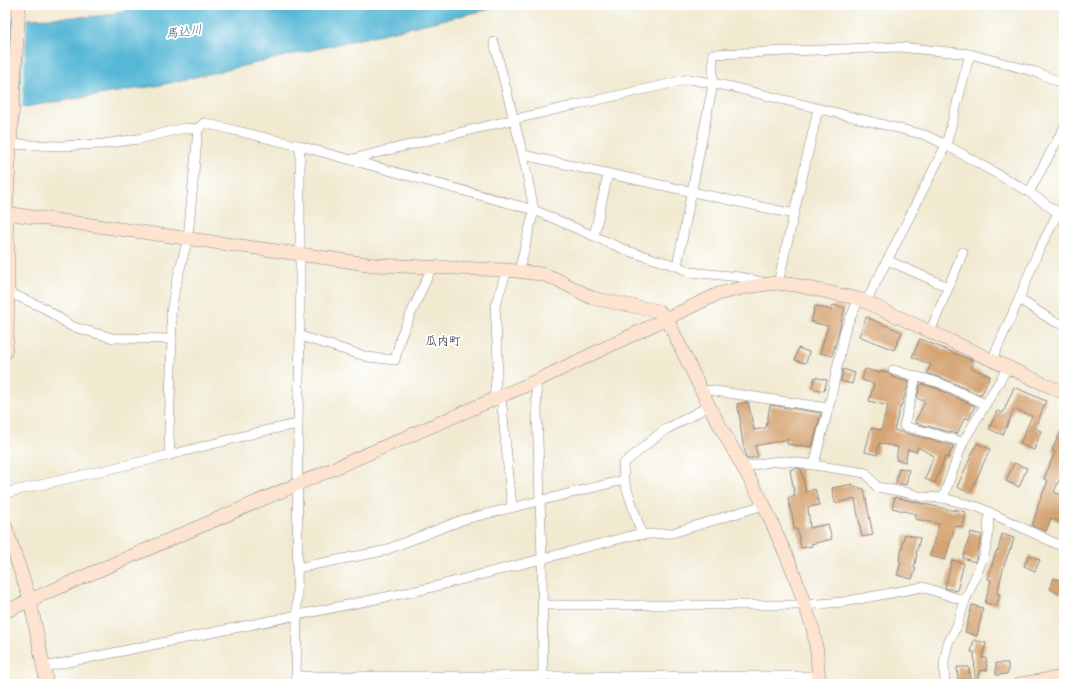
<svg xmlns="http://www.w3.org/2000/svg" width="1069" height="689" font-family="Kalam,'Klee One',sans-serif">
<style>
.water{fill:#57b8d6;stroke:#3c6d88}
.pier{fill:#f1ead1}
.building{fill:#d5a473}
.lines{fill:none;stroke-linecap:round;stroke-linejoin:round}
.street-casing{stroke:#8a8686;stroke-width:10}
.secondary-casing{stroke:#8a8686;stroke-width:14}
.street{stroke:#fff;stroke-width:9}
.secondary{stroke:#fde4d1;stroke-width:13}
.labels{text-anchor:middle;dominant-baseline:central;stroke-width:4;stroke-linejoin:round;paint-order:stroke}
.water-label{font-size:12px;font-style:italic;fill:#375e79;stroke:#fff}
.neighbourhood-label{font-size:12px;fill:#22223b;stroke:#fff}
</style>
<rect width="100%" height="100%" fill="#fff"/>
<filter id="ink" filterUnits="userSpaceOnUse"><feTurbulence type="fractalNoise" baseFrequency=".025" numOctaves="2"/><feDisplacementMap in="SourceGraphic" scale="8" xChannelSelector="R" yChannelSelector="G"/><feConvolveMatrix kernelMatrix="1 2 1 2 8 2 1 2 1" color-interpolation-filters="sRGB"/></filter>
<filter id="wash" filterUnits="userSpaceOnUse"><feTurbulence type="fractalNoise" baseFrequency=".012" numOctaves="4" result="noise"/><feDisplacementMap in="SourceGraphic" scale="16" xChannelSelector="R" yChannelSelector="G"/><feGaussianBlur stdDeviation="0.9" result="paint"/><feColorMatrix in="noise" values="0 0 0 0 0 0 0 0 0 0 0 0 0 0 0 0 0 1.4 0 .05"/><feComposite in="paint" operator="in"/></filter>
<g filter="url(#wash)">
<rect width="100%" height="100%" fill="#f1ead1"/>
<!-- water -->
<path class="water" d="M 153,5 L 507,5 L 160,85 L 5,110 L 5,20 L 101,16 Z"/>
<!-- pier -->
<path class="pier" d="M 25,17 L 27,17 L 22,110 L 19,110 Z"/>
<g id="blocks">
<!-- building -->
<g class="building">
<path d="M 833,305 L 845,308 L 832,356 L 820,353 L 828,326 L 811,322 L 815,306 L 832,310 Z"/>
<path d="M 866,317 L 902,332 L 894,350 L 859,336 Z"/>
<path d="M 920,339 L 974,361 L 971,368 L 990,376 L 982,394 L 980,393 L 980,395 L 942,378 L 927,373 L 931,365 L 912,357 Z"/>
<path d="M 798,348 L 809,352 L 806,363 L 795,360 Z"/>
<path d="M 843,369 L 855,373 L 852,384 L 841,381 Z"/>
<path d="M 865,369 L 880,373 L 881,371 L 888,373 L 892,376 L 892,377 L 909,382 L 901,407 L 900,407 L 894,430 L 954,446 L 948,458 L 945,457 L 935,483 L 925,479 L 934,456 L 918,447 L 916,452 L 908,449 L 905,462 L 896,460 L 898,447 L 879,443 L 877,455 L 865,452 L 871,428 L 881,430 L 888,406 L 869,401 L 874,384 L 862,380 Z"/>
<path d="M 815,377 L 827,380 L 824,391 L 812,388 Z"/>
<path d="M 922,384 L 938,389 L 975,406 L 969,419 L 965,417 L 957,434 L 916,423 L 916,422 L 915,421 L 925,402 L 917,398 L 920,385 L 921,385 Z"/>
<path d="M 1014,387 L 1046,401 L 1035,428 L 1041,431 L 1034,450 L 1020,444 L 1032,416 L 1014,409 L 1003,435 L 989,429 L 997,411 L 1003,413 Z"/>
<path d="M 748,402 L 754,430 L 766,428 L 770,405 L 821,413 L 812,447 L 798,445 L 798,446 L 787,444 L 788,439 L 755,446 L 758,457 L 747,459 L 743,444 L 740,424 L 741,424 L 737,404 Z"/>
<path d="M 1064,424 L 1064,469 L 1054,492 L 1064,496 L 1064,524 L 1051,518 L 1046,531 L 1032,526 L 1038,507 L 1037,507 L 1048,481 L 1044,479 L 1055,452 L 1052,450 Z"/>
<path d="M 977,443 L 990,449 L 970,493 L 957,487 Z"/>
<path d="M 1014,463 L 1027,468 L 1019,487 L 1006,481 Z"/>
<path d="M 796,468 L 801,469 L 806,492 L 815,489 L 819,505 L 808,507 L 810,528 L 828,524 L 832,539 L 811,544 L 812,546 L 801,548 L 797,529 L 794,529 L 792,513 L 791,513 L 788,498 L 795,496 L 790,470 Z"/>
<path d="M 899,468 L 909,470 L 906,485 L 896,483 Z"/>
<path d="M 853,484 L 852,486 L 864,489 L 873,535 L 862,537 L 855,499 L 835,503 L 832,488 Z"/>
<path d="M 895,497 L 937,507 L 955,511 L 955,509 L 966,512 L 963,527 L 955,526 L 945,560 L 930,556 L 939,524 L 915,519 L 916,514 L 892,508 Z"/>
<path d="M 971,532 L 982,535 L 975,562 L 963,558 Z"/>
<path d="M 905,534 L 920,538 L 916,554 L 917,554 L 914,568 L 916,568 L 912,579 L 897,575 L 901,562 L 899,561 L 903,545 L 902,545 Z"/>
<path d="M 1002,534 L 1014,538 L 1011,549 L 1010,549 L 1004,565 L 997,594 L 1000,594 L 997,606 L 985,603 L 991,580 L 988,579 L 996,551 L 998,551 Z"/>
<path d="M 1029,555 L 1040,560 L 1035,571 L 1024,566 Z"/>
<path d="M 952,560 L 964,563 L 957,591 L 945,588 Z"/>
<path d="M 1054,578 L 1064,582 L 1064,586 L 1060,594 L 1050,589 Z"/>
<path d="M 972,605 L 983,608 L 977,636 L 965,632 Z"/>
<path d="M 974,640 L 986,643 L 982,658 L 986,658 L 987,670 L 979,671 L 977,679 L 975,679 L 974,652 L 971,652 Z"/>
<path d="M 996,663 L 1008,663 L 1008,674 L 996,675 Z"/>
<path d="M 957,667 L 969,667 L 970,679 L 958,679 Z"/>
</g>
</g>
</g>
<g filter="url(#ink)">
<use href="#blocks" fill-opacity="0" stroke="#8a8686" stroke-width="1"/>
<g class="lines">
<defs>
<g id="street">
<path d="M 494,42 L 523,155 L 534,210 L 519,271"/>
<path d="M 10,144 L 60,146 L 103,144 L 138,139 L 185,128 L 198,129 L 204,123 L 300,146 L 534,210 L 628,251 L 677,266 L 690,272 L 740,277 L 762,282"/>
<path d="M 523,155 L 794,214"/>
<path d="M 352,159 L 515,119 L 690,79 L 732,87 L 925,135 L 946,145 L 1029,192 L 1064,217"/>
<path d="M 1029,192 L 1064,128"/>
<path d="M 594,236 L 608,174"/>
<path d="M 887,260 L 948,287"/>
<path d="M 677,266 L 713,84 L 713,54 L 899,47 L 970,54 L 1036,72 L 1057,81 L 1064,85"/>
<path d="M 778,283 L 818,109"/>
<path d="M 5,293 L 8,292 L 44,308 L 71,326 L 91,332 L 113,338 L 172,339"/>
<path d="M 1019,299 L 1053,321 L 1064,325"/>
<path d="M 866,302 L 946,145 L 970,54"/>
<path d="M 930,332 L 963,252"/>
<path d="M 300,336 L 368,357 L 395,360 L 401,336 L 432,267"/>
<path d="M 992,360 L 1019,299 L 1037,254 L 1058,213"/>
<path d="M 893,370 L 940,383 L 985,404"/>
<path d="M 916,377 L 904,426 L 963,442"/>
<path d="M 536,381 L 542,559 L 543,684"/>
<path d="M 703,395 L 709,390 L 828,408"/>
<path d="M 501,396 L 512,507"/>
<path d="M 494,399 L 498,361 L 495,306 L 507,270"/>
<path d="M 170,455 L 169,433 L 172,339 L 171,313 L 175,288 L 188,238 L 198,129"/>
<path d="M 814,464 L 830,402 L 845,330 L 859,299"/>
<path d="M 744,467 L 770,462 L 787,461 L 866,473 L 877,487 L 909,493 L 922,497 L 943,498 L 978,507 L 1061,546"/>
<path d="M 5,493 L 170,455 L 263,431 L 298,424"/>
<path d="M 943,498 L 963,442 L 1008,367"/>
<path d="M 642,535 L 624,480 L 623,464 L 663,431 L 709,406"/>
<path d="M 297,568 L 383,551 L 462,520 L 624,480"/>
<path d="M 543,605 L 805,605 L 843,602 L 923,587 L 965,601"/>
<path d="M 44,667 L 425,589 L 634,535 L 672,533 L 764,505"/>
<path d="M 296,676 L 819,676"/>
<path d="M 296,684 L 297,615 L 298,424 L 300,336 L 300,146"/>
<path d="M 945,684 L 944,662 L 948,643 L 956,628 L 965,601 L 984,556 L 988,538 L 989,512"/>
</g>
<g id="secondary">
<path d="M 5,213 L 299,254 L 374,265 L 507,270 L 541,274 L 556,279 L 592,298 L 659,311 L 667,319 L 709,406 L 764,505 L 793,571 L 813,629 L 817,652 L 819,684"/>
<path d="M 5,353 L 7,339 L 8,292 L 8,249 L 6,213 L 19,5"/>
<path d="M 5,525 L 30,600 L 47,684"/>
<path d="M 5,612 L 30,600 L 536,381 L 718,294 L 742,288 L 767,284 L 778,283 L 795,285 L 859,299 L 1064,393"/>
<path d="M 1020,684 L 1064,677"/>
</g>
</defs>
<!-- street casing -->
<use href="#street" class="street-casing"/>
<!-- secondary casing -->
<use href="#secondary" class="secondary-casing"/>
<!-- street -->
<use href="#street" class="street"/>
<!-- secondary -->
<use href="#secondary" class="secondary"/>
</g>
</g>
<g class="labels">
<!-- water labels -->
<g class="water-label">
<text transform="translate(184 32) rotate(-7)">馬込川</text>
</g>
<!-- neighbourhood labels -->
<g class="neighbourhood-label">
<text x="443" y="341">瓜内町</text>
</g>
</g>
<!-- margin -->
<rect width="1069" height="689" fill="none" stroke="#fff" stroke-width="20"/>
</svg>
